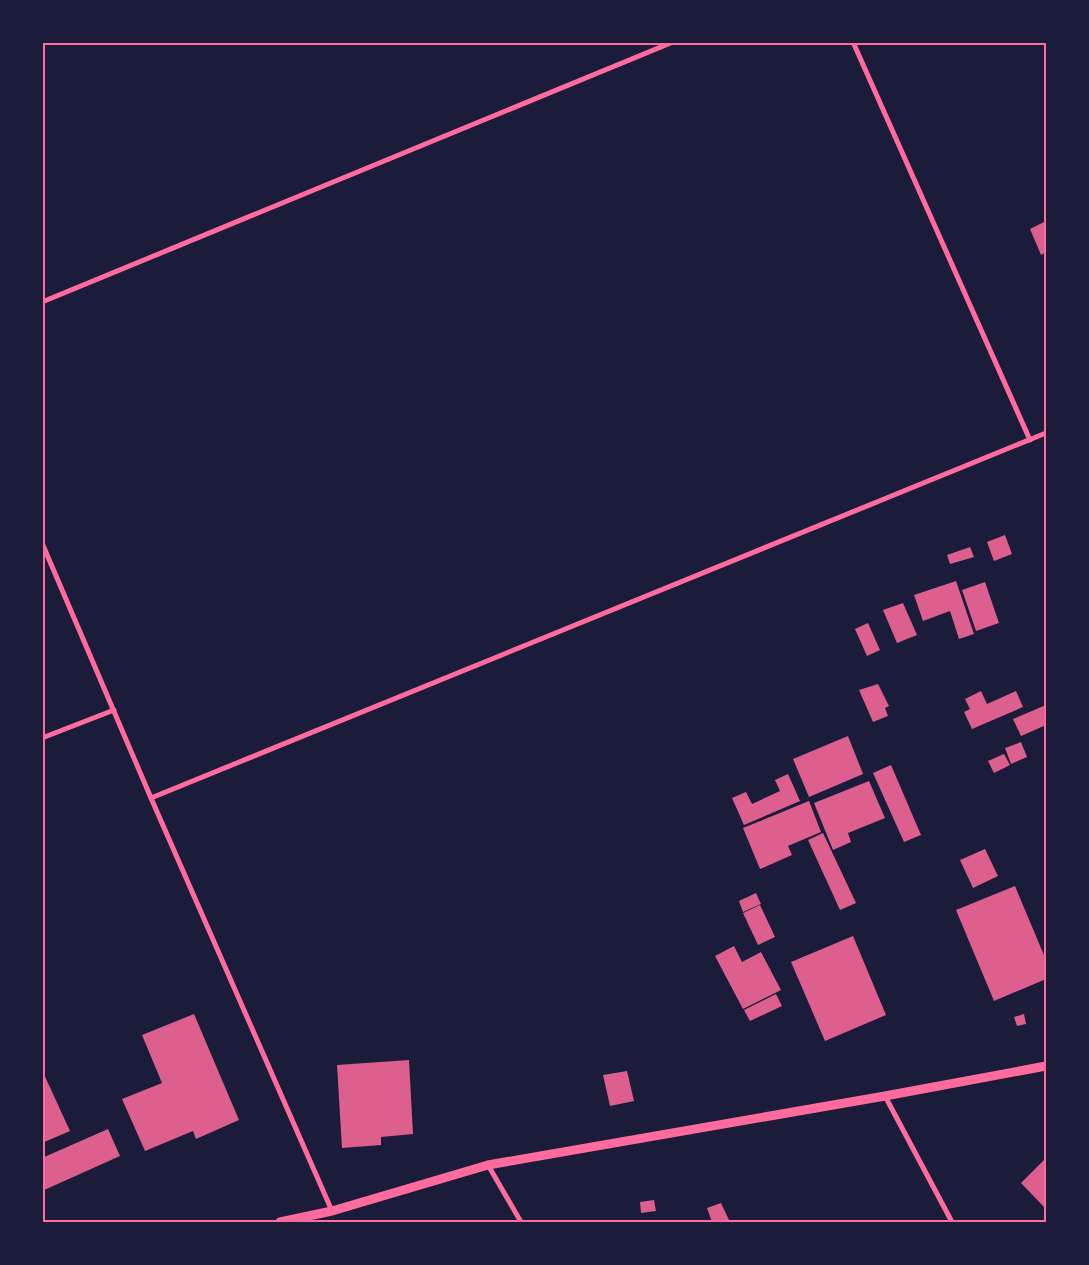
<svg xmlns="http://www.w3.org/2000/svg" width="1089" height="1265" font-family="'Fira Sans Condensed',sans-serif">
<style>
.building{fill:#dd5f8e}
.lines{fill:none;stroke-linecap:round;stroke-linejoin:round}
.minor{stroke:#ff6b9d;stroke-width:5}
.tertiary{stroke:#ff6b9d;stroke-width:9}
.neatline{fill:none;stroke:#ff6b9d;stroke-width:2}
</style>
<rect width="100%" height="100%" fill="#1b1b3a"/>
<!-- building -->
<g class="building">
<path d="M 1046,221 L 1046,252 L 1041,255 L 1030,229 Z"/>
<path d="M 1005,535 L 1012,554 L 994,561 L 987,542 Z"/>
<path d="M 970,547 L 974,557 L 950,564 L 947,555 Z"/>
<path d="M 956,581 L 974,634 L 959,639 L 950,611 L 923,621 L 914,595 Z"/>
<path d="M 985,582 L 999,623 L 976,631 L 962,590 Z"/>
<path d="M 903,603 L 917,635 L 897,643 L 883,610 Z"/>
<path d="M 868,623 L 880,650 L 867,656 L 855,629 Z"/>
<path d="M 878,684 L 889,706 L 885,708 L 888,716 L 873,722 L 859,690 Z"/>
<path d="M 981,691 L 987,704 L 1016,691 L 1023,707 L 972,729 L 964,712 L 970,709 L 965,699 Z"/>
<path d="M 1046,705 L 1046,725 L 1021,736 L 1013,719 Z"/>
<path d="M 848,736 L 863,774 L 809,797 L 793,759 Z"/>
<path d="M 1021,742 L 1027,757 L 1011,764 L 1005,748 Z"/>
<path d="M 1004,754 L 1010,765 L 994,773 L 988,761 Z"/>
<path d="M 891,765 L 921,835 L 904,842 L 873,773 Z"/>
<path d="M 788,774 L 800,801 L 744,825 L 732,798 L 746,792 L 752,804 L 780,791 L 775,780 Z"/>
<path d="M 869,781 L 885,818 L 848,833 L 851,842 L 833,850 L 814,803 Z"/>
<path d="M 809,801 L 821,832 L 788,846 L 792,855 L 760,869 L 743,828 Z"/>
<path d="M 823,833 L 856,903 L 840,910 L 808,840 Z"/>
<path d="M 985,849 L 998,876 L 973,888 L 960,860 Z"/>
<path d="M 1015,886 L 1046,960 L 1046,979 L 994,1001 L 956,910 Z"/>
<path d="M 756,893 L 761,904 L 743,912 L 739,901 Z"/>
<path d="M 760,905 L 775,937 L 758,945 L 743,913 Z"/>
<path d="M 853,936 L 886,1015 L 825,1041 L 791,962 Z"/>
<path d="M 734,946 L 742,962 L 761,952 L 781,990 L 743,1009 L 715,956 Z"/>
<path d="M 776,994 L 782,1006 L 750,1021 L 744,1010 Z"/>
<path d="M 194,1014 L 239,1120 L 196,1139 L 193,1131 L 145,1151 L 122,1099 L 162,1083 L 142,1035 Z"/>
<path d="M 1024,1014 L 1026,1024 L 1017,1026 L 1014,1017 Z"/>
<path d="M 409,1060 L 413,1134 L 381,1137 L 381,1145 L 342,1148 L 337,1065 Z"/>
<path d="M 42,1070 L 70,1131 L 42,1143 Z"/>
<path d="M 627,1071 L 634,1101 L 610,1106 L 603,1075 Z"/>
<path d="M 108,1129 L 120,1156 L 42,1191 L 42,1158 Z"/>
<path d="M 1046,1158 L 1046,1209 L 1021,1183 Z"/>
<path d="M 654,1200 L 656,1211 L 641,1213 L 640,1202 Z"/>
<path d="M 721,1203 L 729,1220 L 723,1222 L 712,1222 L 707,1208 Z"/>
</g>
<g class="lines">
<!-- minor -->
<g class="minor">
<path d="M 853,42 L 1030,440"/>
<path d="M 42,302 L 673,42"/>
<path d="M 42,543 L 151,798 L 332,1211"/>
<path d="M 42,738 L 114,710"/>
<path d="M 151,798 L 1046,433"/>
<path d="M 885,1096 L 952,1222"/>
<path d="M 488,1165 L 521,1222"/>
</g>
<!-- tertiary -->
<path class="tertiary" d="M 280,1222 L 332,1211 L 488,1165 L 885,1096 L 1046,1066"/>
</g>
<!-- border -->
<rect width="1089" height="1265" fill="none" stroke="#1b1b3a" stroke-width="88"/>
<rect x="44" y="44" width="1001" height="1177" class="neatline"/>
</svg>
